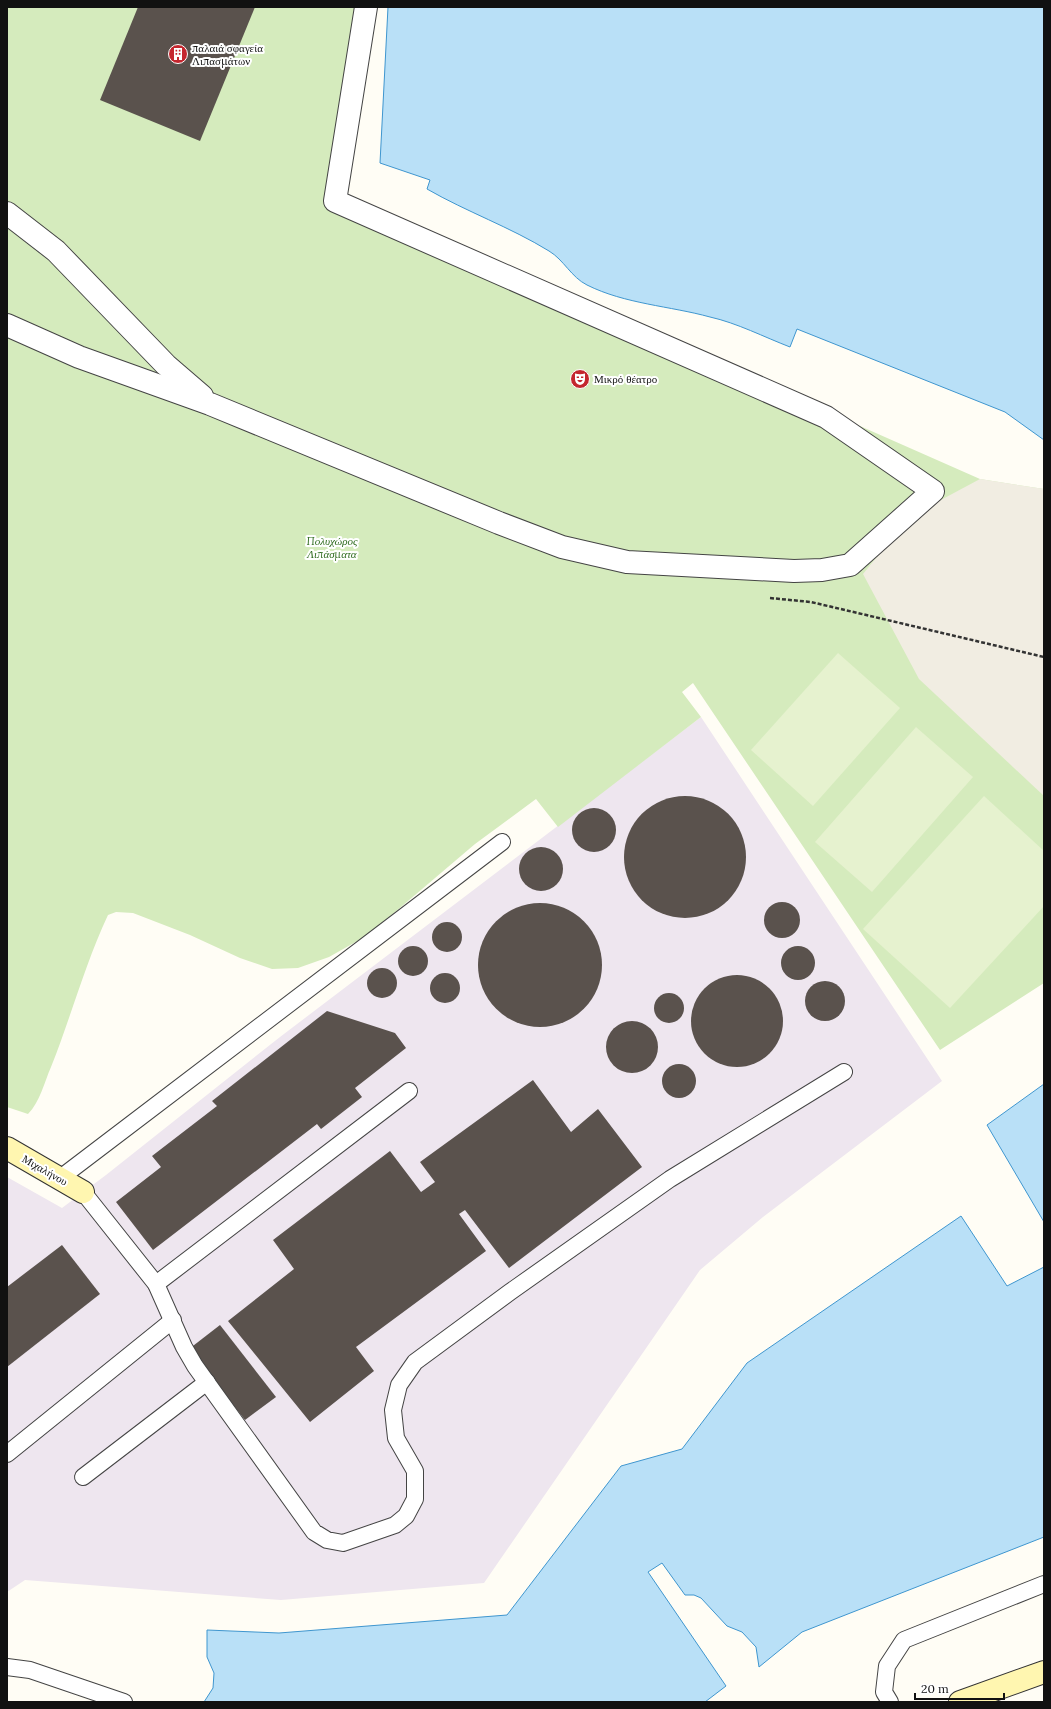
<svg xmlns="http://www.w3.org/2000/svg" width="1051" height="1709" font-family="Lora,serif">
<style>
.industrial{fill:#eee6ef}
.green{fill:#d5ebbd}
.pitch{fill:#e6f2cf}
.plaza{fill:#f1ede2}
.water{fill:#b9e0f7;stroke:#3f96cf}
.building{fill:#5a524d}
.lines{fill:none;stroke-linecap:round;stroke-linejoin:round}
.lane-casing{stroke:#444;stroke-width:18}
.street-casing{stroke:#444;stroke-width:24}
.secondary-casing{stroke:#333;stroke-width:24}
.path{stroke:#333;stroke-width:2.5;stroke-dasharray:4 2;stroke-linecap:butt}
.lane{stroke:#fff;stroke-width:16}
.street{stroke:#fff;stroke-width:22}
.secondary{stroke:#fff6b0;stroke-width:22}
.labels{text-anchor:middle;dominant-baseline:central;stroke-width:4;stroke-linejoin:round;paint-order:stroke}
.poi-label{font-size:11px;fill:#111;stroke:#fff;text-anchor:start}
.park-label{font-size:11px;font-style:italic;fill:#2f6b1f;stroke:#fff}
.street-label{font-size:11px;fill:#111;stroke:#fff}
</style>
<rect width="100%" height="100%" fill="#fffdf5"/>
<!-- industrial -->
<path class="industrial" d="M 701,717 L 942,1081 L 763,1217 L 700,1270 L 484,1583 L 281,1600 L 25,1580 L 7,1592 L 7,1177 L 62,1208 L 106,1175 L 280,1037 Z"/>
<!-- green -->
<path class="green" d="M 7,7 L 358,7 L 344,198 L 980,479 L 1044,489 L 1044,983 L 940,1050 L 693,683 L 682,692 L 701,717 L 558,827 L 536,799 L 475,844 L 368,935 L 329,957 L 298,968 L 272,969 L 240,958 L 190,935 L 133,913 L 116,912 L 108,915 C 85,964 71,1017 51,1067 C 44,1083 40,1102 28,1114 L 7,1107 Z"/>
<!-- pitch -->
<g class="pitch">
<path d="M 838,653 L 900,708 L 813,806 L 751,750 Z"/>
<path d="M 916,727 L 973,777 L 872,892 L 815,842 Z"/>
<path d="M 984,796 L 1044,851 L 1044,906 L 950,1008 L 863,929 Z"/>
</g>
<!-- plaza -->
<path class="plaza" d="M 980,479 L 1044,489 L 1044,796 L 919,679 L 863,574 L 901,527 L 924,509 Z"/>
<!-- water -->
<g class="water">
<path d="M 388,7 L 1044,7 L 1044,440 L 1005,412 L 797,329 L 790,347 C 764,337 737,323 710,317 C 670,306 625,304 587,285 C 571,277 564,260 549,251 C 510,227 467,212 427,189 L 430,180 L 380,163 Z"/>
<path d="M 1044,1084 L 1044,1222 L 987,1125 Z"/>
<path d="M 961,1216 L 1007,1286 L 1044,1267 L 1044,1537 L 802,1632 L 759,1667 L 756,1647 L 742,1632 L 727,1626 L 701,1598 L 694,1595 L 685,1595 L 662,1563 L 648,1572 L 726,1686 L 705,1702 L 204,1702 L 213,1688 L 214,1673 L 207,1657 L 207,1630 L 279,1633 L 507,1615 L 621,1466 L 682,1449 L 747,1363 Z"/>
</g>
<!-- building -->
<g class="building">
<path d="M 138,7 L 255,7 L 200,141 L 100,100 Z"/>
<circle cx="685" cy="857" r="61"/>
<circle cx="594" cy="830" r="22"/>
<circle cx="541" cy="869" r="22"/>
<circle cx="782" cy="920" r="18"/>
<circle cx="540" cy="965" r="62"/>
<circle cx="447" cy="937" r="15"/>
<circle cx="798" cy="963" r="17"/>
<circle cx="413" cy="961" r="15"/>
<circle cx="382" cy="983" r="15"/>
<circle cx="445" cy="988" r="15"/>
<circle cx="737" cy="1021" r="46"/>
<circle cx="825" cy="1001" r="20"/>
<circle cx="669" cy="1008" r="15"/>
<path d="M 327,1011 L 395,1033 L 406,1048 L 355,1088 L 362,1097 L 321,1129 L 317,1124 L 153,1250 L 116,1202 L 161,1167 L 152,1156 L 217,1106 L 212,1101 Z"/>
<circle cx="632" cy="1047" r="26"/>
<circle cx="679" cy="1081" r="17"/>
<path d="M 533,1080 L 571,1132 L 598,1109 L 642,1167 L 509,1268 L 465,1210 L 459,1214 L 486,1251 L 356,1347 L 374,1371 L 310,1422 L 228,1321 L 294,1269 L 273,1240 L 390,1151 L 421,1192 L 435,1182 L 420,1162 Z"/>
<path d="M 62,1245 L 100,1294 L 7,1367 L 7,1287 Z"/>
<path d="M 220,1325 L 276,1397 L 245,1420 L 189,1349 Z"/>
</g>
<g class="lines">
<defs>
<g id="lane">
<path d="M 59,1179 L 502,842"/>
<path d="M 83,1192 L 156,1284 L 184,1347 L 195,1366 L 314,1532 L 327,1540 L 343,1543 L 395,1525 L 406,1516 L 415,1499 L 415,1471 L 396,1438 L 393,1410 L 399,1385 L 415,1362 L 510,1292 L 670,1179 L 844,1072"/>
<path d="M 156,1284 L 409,1091"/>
<path d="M 7,1454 L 173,1320"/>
<path d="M 83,1477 L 207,1382"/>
<path d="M 7,1667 L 30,1670 L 124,1702"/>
<path d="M 890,1702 L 884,1692 L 887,1666 L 904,1640 L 1044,1584"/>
</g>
<g id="street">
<path d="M 7,213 L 56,251 L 166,365 L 202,396"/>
<path d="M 7,325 L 79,357 L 210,404 L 499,523 L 562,547 L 627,562 L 794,571 L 822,570 L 850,565 L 933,491 L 826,417 L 335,201 L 366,7"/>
</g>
<g id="secondary">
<path d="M 7,1148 L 83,1192"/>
<path d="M 960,1702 L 1044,1672"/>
</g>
</defs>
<!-- lane casing -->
<use href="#lane" class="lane-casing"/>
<!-- street casing -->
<use href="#street" class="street-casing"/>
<!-- secondary casing -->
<use href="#secondary" class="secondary-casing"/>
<!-- path -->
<path class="path" d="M 770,598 L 811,602 L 1044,657"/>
<!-- lane -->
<use href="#lane" class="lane"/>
<!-- street -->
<use href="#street" class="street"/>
<!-- secondary -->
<use href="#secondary" class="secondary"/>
</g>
<!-- icons -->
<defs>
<symbol id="building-disc" viewBox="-11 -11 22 22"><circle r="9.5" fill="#c4262e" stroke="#fff"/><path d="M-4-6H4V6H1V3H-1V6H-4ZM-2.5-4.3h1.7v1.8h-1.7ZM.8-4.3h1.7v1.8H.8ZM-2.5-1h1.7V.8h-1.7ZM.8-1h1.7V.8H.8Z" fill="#fff"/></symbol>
<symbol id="theatre-disc" viewBox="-11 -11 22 22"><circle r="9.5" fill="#c4262e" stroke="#fff"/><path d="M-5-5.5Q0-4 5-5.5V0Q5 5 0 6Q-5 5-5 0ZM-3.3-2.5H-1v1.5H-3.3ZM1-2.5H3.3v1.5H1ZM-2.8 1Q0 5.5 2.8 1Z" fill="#fff"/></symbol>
</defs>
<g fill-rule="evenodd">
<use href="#building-disc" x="167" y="43" width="22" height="22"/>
<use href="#theatre-disc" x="569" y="368" width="22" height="22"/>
</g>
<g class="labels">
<!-- poi labels -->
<g class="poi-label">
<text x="192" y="48">παλαιά σφαγεία<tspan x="192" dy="13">Λιπασμάτων</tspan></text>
<text x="594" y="379">Μικρό θέατρο</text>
</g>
<!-- park labels -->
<g class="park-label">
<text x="332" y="541">Πολυχώρος<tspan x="332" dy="13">Λιπάσματα</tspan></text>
</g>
<!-- street labels -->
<g class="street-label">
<text transform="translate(45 1170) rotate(30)">Μιχαλήνου</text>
</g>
</g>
<!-- border -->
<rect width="1051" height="1709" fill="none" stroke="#111111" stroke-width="16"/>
<!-- scale -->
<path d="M915 1693v6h89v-6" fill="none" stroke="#111111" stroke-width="2"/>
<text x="921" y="1693" font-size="12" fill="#111111" stroke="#ffffff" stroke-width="3" paint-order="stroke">20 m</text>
</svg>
